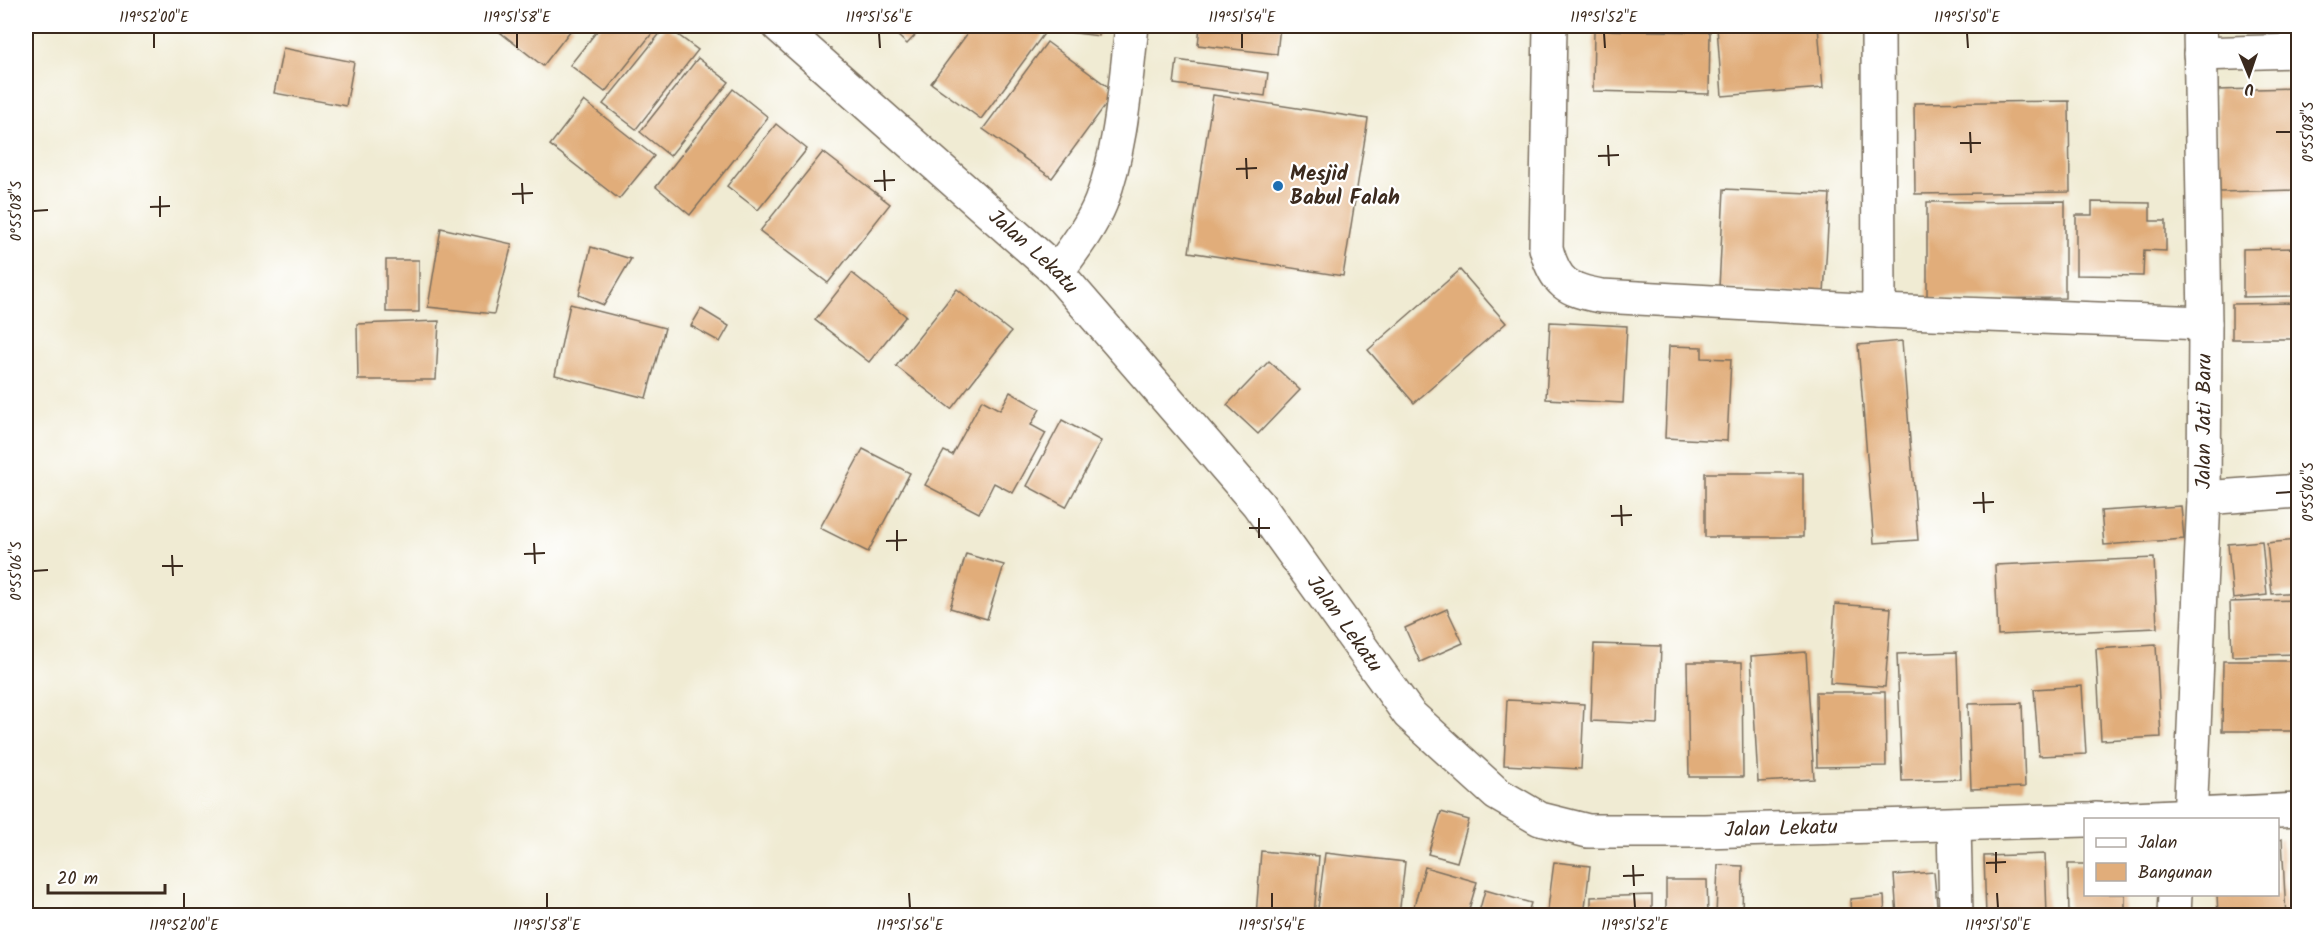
<svg xmlns="http://www.w3.org/2000/svg" width="2324" height="941" font-family="Kalam,sans-serif">
<style>
.building{fill:#e1ad7a}
.lines{fill:none;stroke-linecap:round;stroke-linejoin:round}
.street-casing{stroke:#7a6e5d;stroke-width:36}
.secondary-casing{stroke:#7a6e5d;stroke-width:36}
.street{stroke:#fff;stroke-width:33}
.secondary{stroke:#fff;stroke-width:33}
.ticks{fill:none;stroke:#3b2a1e;stroke-width:2}
.poi-dot{fill:#1f6fb2;stroke:#fff;stroke-width:2}
.labels{text-anchor:middle;dominant-baseline:central;stroke-width:4.5;stroke-linejoin:round;paint-order:stroke}
.poi-label{font-size:21px;font-weight:bold;fill:#3b2a1e;stroke:#fff;text-anchor:start}
.street-label{font-size:21px;fill:#3b2a1e;stroke:#fff}
.neatline{fill:none;stroke:#3b2a1e;stroke-width:2}
.ticks-label{font-size:15px;text-anchor:middle;fill:#3b2a1e}
</style>
<rect width="100%" height="100%" fill="#fff"/>
<filter id="ink" filterUnits="userSpaceOnUse"><feTurbulence type="fractalNoise" baseFrequency=".0167" numOctaves="2"/><feDisplacementMap in="SourceGraphic" scale="12" xChannelSelector="R" yChannelSelector="G"/><feConvolveMatrix kernelMatrix="1 2 1 2 8 2 1 2 1" color-interpolation-filters="sRGB"/></filter>
<filter id="wash" filterUnits="userSpaceOnUse"><feTurbulence type="fractalNoise" baseFrequency=".008" numOctaves="4" result="noise"/><feDisplacementMap in="SourceGraphic" scale="24" xChannelSelector="R" yChannelSelector="G"/><feGaussianBlur stdDeviation="1.35" result="paint"/><feColorMatrix in="noise" values="0 0 0 0 0 0 0 0 0 0 0 0 0 0 0 0 0 1.4 0 .05"/><feComposite in="paint" operator="in"/></filter>
<g filter="url(#wash)">
<rect width="100%" height="100%" fill="#f0ebd3"/>
<g id="blocks">
<!-- building -->
<g class="building">
<path d="M 498,26 L 574,26 L 543,66 L 496,29 Z"/>
<path d="M 601,26 L 658,26 L 605,92 L 570,65 Z"/>
<path d="M 666,26 L 698,50 L 636,129 L 603,104 Z"/>
<path d="M 887,26 L 924,26 L 907,44 Z"/>
<path d="M 973,26 L 1039,26 L 1046,31 L 981,119 L 931,83 Z"/>
<path d="M 1054,26 L 1100,26 L 1099,36 L 1053,30 Z"/>
<path d="M 1200,26 L 1280,26 L 1277,54 L 1198,45 Z"/>
<path d="M 1740,26 L 1818,26 L 1823,88 L 1722,96 L 1717,27 Z"/>
<path d="M 1594,30 L 1710,32 L 1709,94 L 1593,91 Z"/>
<path d="M 1047,42 L 1115,92 L 1052,178 L 983,129 Z"/>
<path d="M 283,48 L 354,62 L 346,106 L 274,93 Z"/>
<path d="M 698,58 L 729,82 L 670,156 L 640,132 Z"/>
<path d="M 1177,60 L 1268,73 L 1265,96 L 1174,84 Z"/>
<path d="M 2298,88 L 2298,190 L 2220,192 L 2217,90 Z"/>
<path d="M 733,89 L 768,117 L 690,215 L 656,187 Z"/>
<path d="M 1213,95 L 1368,119 L 1343,276 L 1189,252 Z"/>
<path d="M 584,101 L 654,156 L 619,199 L 550,145 Z"/>
<path d="M 2069,101 L 2070,192 L 1915,194 L 1914,103 Z"/>
<path d="M 776,124 L 807,149 L 758,210 L 727,186 Z"/>
<path d="M 823,152 L 890,204 L 828,283 L 760,231 Z"/>
<path d="M 1724,189 L 1830,194 L 1824,294 L 1719,288 Z"/>
<path d="M 2065,201 L 2065,298 L 1927,299 L 1927,202 Z"/>
<path d="M 2092,202 L 2150,203 L 2150,221 L 2166,221 L 2166,251 L 2144,250 L 2143,276 L 2076,275 L 2076,215 L 2092,215 Z"/>
<path d="M 441,228 L 512,244 L 494,314 L 428,307 Z"/>
<path d="M 591,247 L 631,259 L 604,305 L 579,295 Z"/>
<path d="M 2298,248 L 2298,296 L 2243,297 L 2243,249 Z"/>
<rect x="386" y="260" width="33" height="52"/>
<path d="M 1460,270 L 1506,323 L 1414,403 L 1368,350 Z"/>
<path d="M 852,273 L 906,316 L 869,362 L 815,320 Z"/>
<path d="M 957,289 L 1011,332 L 951,409 L 896,366 Z"/>
<path d="M 2298,303 L 2298,339 L 2232,339 L 2232,304 Z"/>
<path d="M 570,304 L 665,328 L 646,398 L 555,375 Z"/>
<path d="M 701,309 L 729,326 L 720,342 L 691,326 Z"/>
<path d="M 439,321 L 436,380 L 358,380 L 357,324 Z"/>
<path d="M 1550,322 L 1627,326 L 1623,403 L 1546,399 Z"/>
<path d="M 1902,341 L 1918,540 L 1874,543 L 1858,345 Z"/>
<path d="M 1669,346 L 1702,347 L 1702,358 L 1731,359 L 1727,441 L 1665,438 Z"/>
<path d="M 1269,361 L 1300,390 L 1258,434 L 1227,405 Z"/>
<path d="M 1010,392 L 1040,409 L 1031,425 L 1046,433 L 1013,493 L 994,483 L 979,513 L 925,485 L 944,451 L 952,455 L 982,400 L 1000,410 Z"/>
<path d="M 1062,420 L 1101,441 L 1066,507 L 1027,486 Z"/>
<path d="M 863,449 L 910,473 L 868,552 L 820,528 Z"/>
<rect x="1705" y="473" width="98" height="64"/>
<path d="M 2181,506 L 2184,539 L 2104,545 L 2101,511 Z"/>
<path d="M 2298,540 L 2298,592 L 2272,594 L 2267,543 Z"/>
<path d="M 2262,541 L 2267,595 L 2233,599 L 2228,544 Z"/>
<path d="M 966,554 L 1004,565 L 987,619 L 950,608 Z"/>
<path d="M 2154,558 L 2157,628 L 1998,635 L 1995,565 Z"/>
<path d="M 2298,600 L 2298,654 L 2232,656 L 2230,602 Z"/>
<path d="M 1835,604 L 1891,608 L 1885,687 L 1830,683 Z"/>
<path d="M 1447,609 L 1463,643 L 1420,662 L 1405,628 Z"/>
<path d="M 1594,644 L 1661,646 L 1658,724 L 1591,721 Z"/>
<path d="M 2156,645 L 2161,737 L 2101,740 L 2096,649 Z"/>
<path d="M 1806,652 L 1814,779 L 1758,782 L 1751,656 Z"/>
<path d="M 1957,652 L 1961,779 L 1902,781 L 1897,654 Z"/>
<path d="M 2223,661 L 2298,661 L 2298,731 L 2222,731 Z"/>
<path d="M 1687,662 L 1742,662 L 1743,777 L 1689,777 Z"/>
<path d="M 2082,686 L 2086,754 L 2039,756 L 2034,689 Z"/>
<path d="M 1816,692 L 1885,692 L 1886,766 L 1817,767 Z"/>
<path d="M 1507,700 L 1584,704 L 1581,769 L 1504,765 Z"/>
<path d="M 2022,703 L 2025,787 L 1971,789 L 1968,704 Z"/>
<path d="M 1441,812 L 1469,820 L 1457,862 L 1428,854 Z"/>
<path d="M 2282,839 L 2286,916 L 2218,916 L 2217,894 L 2278,894 L 2278,840 Z"/>
<path d="M 1261,851 L 1319,856 L 1314,916 L 1256,916 Z"/>
<path d="M 1325,853 L 1405,862 L 1399,916 L 1317,916 Z"/>
<path d="M 2045,854 L 2047,916 L 1986,916 L 1984,856 Z"/>
<path d="M 1554,862 L 1590,866 L 1584,916 L 1547,916 Z"/>
<path d="M 2068,864 L 2086,864 L 2086,894 L 2125,894 L 2125,916 L 2069,916 Z"/>
<path d="M 1718,865 L 1743,866 L 1742,916 L 1716,916 Z"/>
<path d="M 1425,867 L 1477,882 L 1467,916 L 1411,916 Z"/>
<path d="M 1934,872 L 1938,916 L 1897,916 L 1894,875 Z"/>
<path d="M 1666,880 L 1707,880 L 1708,916 L 1666,916 Z"/>
<path d="M 1485,890 L 1531,903 L 1527,916 L 1478,916 Z"/>
<path d="M 1652,895 L 1652,916 L 1591,916 L 1591,897 Z"/>
<path d="M 1884,896 L 1885,916 L 1851,916 L 1850,899 Z"/>
</g>
</g>
</g>
<g filter="url(#ink)">
<use href="#blocks" fill-opacity="0" stroke="#7a6e5d" stroke-width="1.5"/>
<g class="lines">
<defs>
<g id="street">
<path id="s1" d="M 779,26 L 1057,272 L 1258,504 L 1409,714 L 1497,794 L 1540,819 L 1588,831 L 1704,831 L 2086,820"/>
<path d="M 1550,26 L 1546,248 C 1555,283 1567,290 1601,296 L 1879,311 L 2205,323"/>
<path d="M 1878,26 L 1879,311"/>
<path d="M 2200,54 L 2298,51"/>
<path d="M 1057,272 C 1073,250 1091,227 1101,202 C 1122,146 1125,85 1132,26"/>
<path d="M 2204,498 L 2298,491"/>
<path d="M 2090,820 L 2298,810"/>
<path d="M 1954,824 L 1956,916"/>
</g>
<g id="secondary">
<path d="M 2096,819 L 2096,820"/>
<path id="s2" d="M 2190,820 L 2204,498 L 2205,323 L 2200,26"/>
<path d="M 2174,916 L 2175,894"/>
</g>
</defs>
<!-- street casing -->
<use href="#street" class="street-casing"/>
<!-- secondary casing -->
<use href="#secondary" class="secondary-casing"/>
<!-- street -->
<use href="#street" class="street"/>
<!-- secondary -->
<use href="#secondary" class="secondary"/>
</g>
</g>
<!-- ticks -->
<path class="ticks" d="M 154,33 L 154,48M 517,33 L 517,48M 879,33 L 880,48M 1242,33 L 1242,48M 1604,33 L 1605,48M 1967,33 L 1968,48M 1970,132 L 1971,153M 2276,132 L 2291,132M 1960,143 L 1981,143M 1608,145 L 1609,166M 1598,156 L 1619,155M 1246,158 L 1247,179M 1236,169 L 1257,168M 884,170 L 885,191M 874,181 L 895,180M 522,183 L 523,204M 512,194 L 533,193M 160,196 L 160,217M 150,207 L 170,206M 33,211 L 48,210M 1983,492 L 1984,513M 2276,493 L 2291,492M 1973,503 L 1994,502M 1621,505 L 1622,526M 1611,516 L 1632,515M 1259,518 L 1259,538M 1249,528 L 1270,528M 897,530 L 897,551M 886,541 L 907,540M 534,543 L 535,564M 524,554 L 545,553M 172,555 L 173,576M 162,566 L 183,566M 33,571 L 48,570M 1996,852 L 1996,873M 1986,863 L 2006,862M 1633,865 L 1634,886M 1623,876 L 1644,875M 184,893 L 184,908M 547,893 L 547,908M 909,893 L 910,908M 1272,893 L 1272,908M 1634,893 L 1635,908M 1997,893 L 1998,908"/>
<!-- markers -->
<circle class="poi-dot" cx="1278" cy="186" r="6"/>
<g class="labels">
<!-- poi labels -->
<g class="poi-label">
<text x="1290" y="174">Mesjid<tspan x="1290" dy="24">Babul Falah</tspan></text>
</g>
<!-- street labels -->
<g class="street-label">
<text stroke="none"><textPath href="#s1" startOffset="340">Jalan Lekatu</textPath></text>
<text stroke="none"><textPath href="#s2" startOffset="399">Jalan Jati Baru</textPath></text>
<text stroke="none"><textPath href="#s1" startOffset="826">Jalan Lekatu</textPath></text>
<text stroke="none"><textPath href="#s1" startOffset="1348">Jalan Lekatu</textPath></text>
</g>
</g>
<!-- margin -->
<rect width="2324" height="941" fill="none" stroke="#fff" stroke-width="66"/>
<!-- legend -->
<rect x="2084" y="818" width="195" height="78" fill="#ffffff" stroke="#b1aaa5" stroke-width="1.5"/>
<rect x="2096" y="838" width="30" height="9" fill="#ffffff" stroke="#b1aaa5" stroke-width="1.5"/>
<text x="2138" y="848" font-size="18" fill="#3b2a1e">Jalan</text>
<rect x="2096" y="863" width="30" height="18" fill="#e1ad7a" stroke="#b1aaa5" stroke-width="1.5"/>
<text x="2138" y="878" font-size="18" fill="#3b2a1e">Bangunan</text>
<!-- north arrow -->
<g transform="translate(2249 75) rotate(178)" stroke="#ffffff" stroke-width="4.5" paint-order="stroke">
<path d="M0-4.5L10 22L0 15L-10 22Z" fill="#3b2a1e"/>
<text y="-9" font-size="16" font-weight="bold" text-anchor="middle" fill="#3b2a1e">U</text>
</g>
<!-- scale -->
<path d="M48 884v9h117v-9" fill="none" stroke="#3b2a1e" stroke-width="3"/>
<text x="57" y="884" font-size="18" fill="#3b2a1e" stroke="#ffffff" stroke-width="4.5" paint-order="stroke">20 m</text>
<rect x="33" y="33" width="2258" height="875" class="neatline"/>
<g class="ticks-label">
<text x="154" y="22">119°52'00"E</text>
<text x="517" y="22">119°51'58"E</text>
<text x="879" y="22">119°51'56"E</text>
<text x="1242" y="22">119°51'54"E</text>
<text x="1604" y="22">119°51'52"E</text>
<text x="1967" y="22">119°51'50"E</text>
<text transform="translate(2308 132) rotate(-90)" y="5">0°55'08"S</text>
<text transform="translate(16 211) rotate(-90)" y="5">0°55'08"S</text>
<text transform="translate(2308 492) rotate(-90)" y="5">0°55'06"S</text>
<text transform="translate(16 571) rotate(-90)" y="5">0°55'06"S</text>
<text x="184" y="930">119°52'00"E</text>
<text x="547" y="930">119°51'58"E</text>
<text x="910" y="930">119°51'56"E</text>
<text x="1272" y="930">119°51'54"E</text>
<text x="1635" y="930">119°51'52"E</text>
<text x="1998" y="930">119°51'50"E</text>
</g>
</svg>
